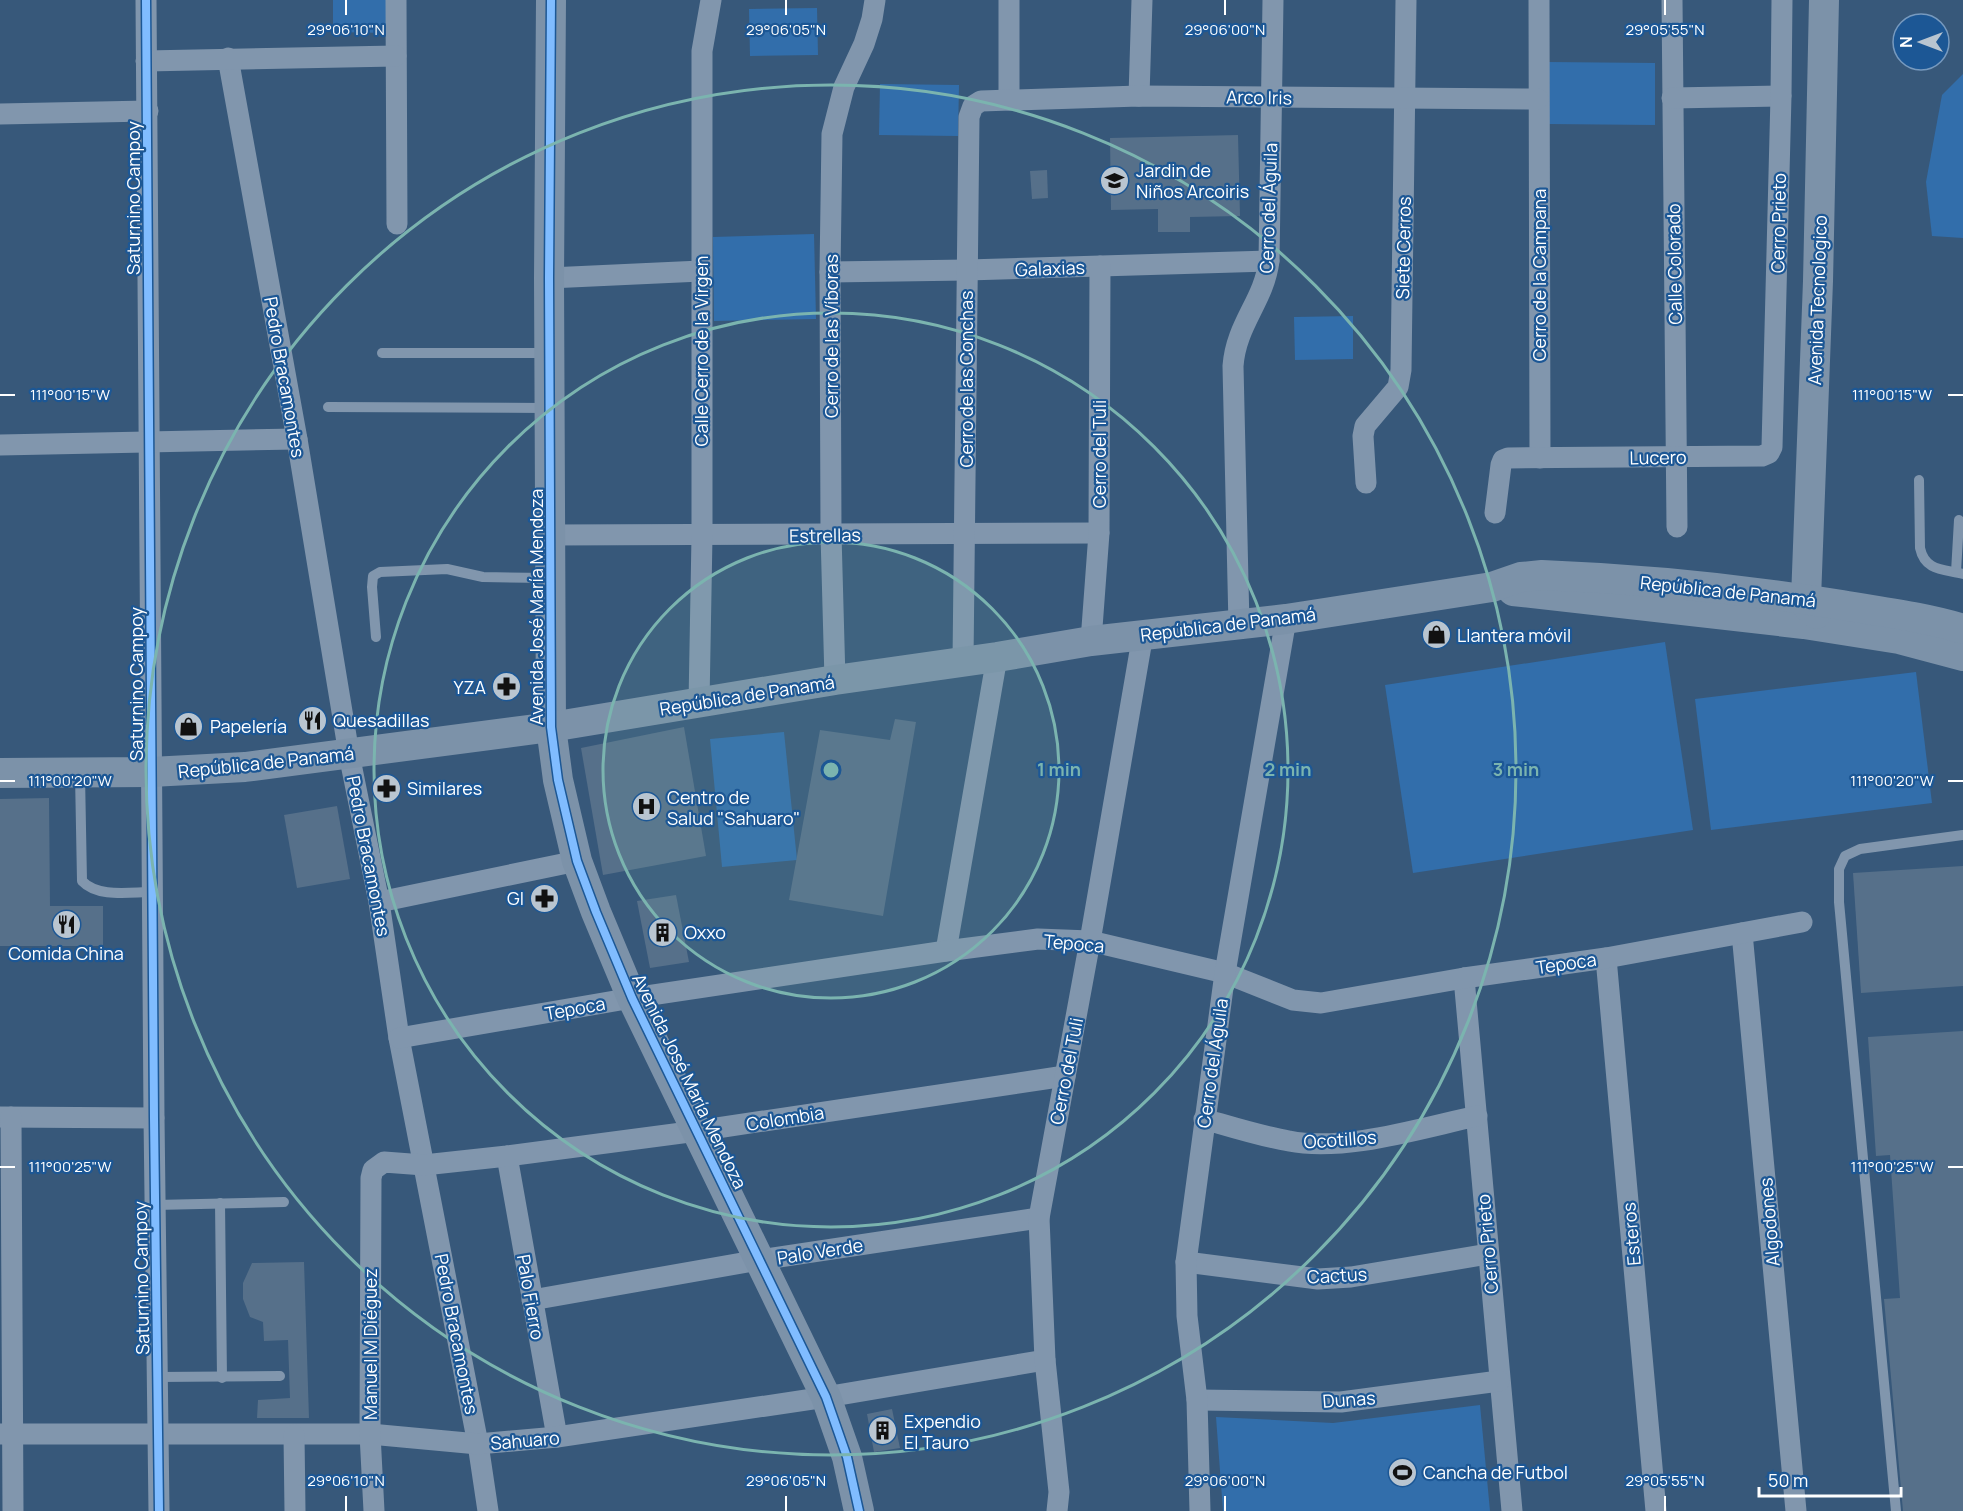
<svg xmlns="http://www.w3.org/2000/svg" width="1963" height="1511" font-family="Manrope,sans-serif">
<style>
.green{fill:#326eab}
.building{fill:#56708a}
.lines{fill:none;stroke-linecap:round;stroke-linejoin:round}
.lane{stroke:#8196ad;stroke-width:10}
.street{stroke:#8196ad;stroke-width:21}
.secondary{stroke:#7c92a9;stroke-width:30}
.cycleway-casing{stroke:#1c5795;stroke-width:11}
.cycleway{stroke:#80bcff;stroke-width:8}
.ticks{fill:none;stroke:#fff;stroke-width:2}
.ring{fill:none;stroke:#7bb4af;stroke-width:3}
.labels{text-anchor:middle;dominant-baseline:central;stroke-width:4.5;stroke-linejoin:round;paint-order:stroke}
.street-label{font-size:18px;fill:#fff;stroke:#1c5795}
.poi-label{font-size:18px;fill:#fff;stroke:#1c5795;text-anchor:start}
.ticks-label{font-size:15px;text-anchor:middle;fill:#fff;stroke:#1c5795;stroke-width:4.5;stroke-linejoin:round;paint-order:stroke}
.centre{fill:#7bb4af;stroke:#1c5795;stroke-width:3}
.ring-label{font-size:18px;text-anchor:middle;font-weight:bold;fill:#7bb4af;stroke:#1c5795;stroke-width:4.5;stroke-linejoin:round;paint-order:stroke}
</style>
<rect width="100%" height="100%" fill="#37587a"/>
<!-- green -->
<g class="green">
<path d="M 333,0 L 389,0 L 389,33 L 333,32 Z"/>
<path d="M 817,8 L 818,55 L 750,56 L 749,9 Z"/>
<path d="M 1547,62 L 1655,63 L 1655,125 L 1548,124 Z"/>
<path d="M 1963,74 L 1963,238 L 1932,236 L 1926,182 L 1942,95 Z"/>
<path d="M 880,84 L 959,85 L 958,136 L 879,135 Z"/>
<path d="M 814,234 L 816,319 L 714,321 L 713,237 Z"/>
<path d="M 1353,316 L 1353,359 L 1295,360 L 1294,317 Z"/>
<path d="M 1665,642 L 1693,830 L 1413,873 L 1385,685 Z"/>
<path d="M 1916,672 L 1932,803 L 1711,830 L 1695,699 Z"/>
<path d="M 784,732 L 797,860 L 722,867 L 710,739 Z"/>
<path d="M 1480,1405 L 1490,1511 L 1223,1511 L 1216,1417 L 1333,1423 Z"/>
</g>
<!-- building -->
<g class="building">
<path d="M 1238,135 L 1240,216 L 1190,217 L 1190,232 L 1158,232 L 1158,209 L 1111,210 L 1110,138 Z"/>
<path d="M 1047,170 L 1048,198 L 1032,199 L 1030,171 Z"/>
<path d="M 895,719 L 916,722 L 883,916 L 789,900 L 820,730 L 890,740 Z"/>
<path d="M 684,727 L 706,856 L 603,875 L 581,748 Z"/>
<path d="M 49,798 L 50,906 L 103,906 L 103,946 L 0,946 L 0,799 Z"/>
<path d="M 337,806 L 350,879 L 297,888 L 284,815 Z"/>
<path d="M 1963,866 L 1963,986 L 1861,993 L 1853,873 Z"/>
<path d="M 676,895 L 689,962 L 650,968 L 637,901 Z"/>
<path d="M 1963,1031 L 1963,1511 L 1903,1511 L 1884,1299 L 1900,1298 L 1890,1155 L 1876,1156 L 1868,1037 Z"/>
<path d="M 304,1262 L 309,1418 L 257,1418 L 258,1400 L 290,1398 L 288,1340 L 264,1341 L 263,1322 L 250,1317 L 243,1299 L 243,1283 L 252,1263 Z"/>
<path d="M 892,1409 L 900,1448 L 874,1452 L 867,1414 Z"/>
</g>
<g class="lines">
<!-- lane -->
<g class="lane">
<path d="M 382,353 L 546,353"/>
<path d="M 328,407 L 547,408"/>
<path d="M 1919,480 L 1920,548 C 1925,571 1943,569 1963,574"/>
<path d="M 1956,572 L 1959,520"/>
<path d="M 376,637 L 372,587 L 373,576 L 380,572 L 447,569 L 483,577 L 548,578"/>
<path d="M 80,775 L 82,881 C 98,898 130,892 152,892"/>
<path d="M 220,1203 L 222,1378"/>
<path d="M 155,1205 L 284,1202"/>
<path d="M 158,1377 L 280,1376"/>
<path d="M 1896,1511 L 1839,902 L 1839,869 L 1845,856 L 1860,849 L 1963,835"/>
</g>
<!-- street -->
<g class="street">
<path d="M 146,0 L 154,1118 L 159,1511"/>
<path d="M 396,0 L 397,224"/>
<path d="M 1009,0 L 1009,100"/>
<path d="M 1539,0 L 1540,458"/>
<path d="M 1672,0 L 1677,527"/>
<path d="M 228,58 L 297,439 L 349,754 L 379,902 L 399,1038 L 478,1444 L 488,1511"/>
<path d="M 146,61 L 396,56"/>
<path d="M 1139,96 L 1142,0"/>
<path d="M 1672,98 L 1781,96"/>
<path d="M 0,114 L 148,111"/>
<path d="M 830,272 L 967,270 L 1269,261"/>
<path d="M 549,278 L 701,271"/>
<path d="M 0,445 L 297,439"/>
<path d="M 1366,483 L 1363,436 L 1365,426 L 1398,387 L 1401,370 L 1406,0"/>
<path d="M 1495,513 L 1501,465 L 1503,460 L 1508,458 L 1762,456 L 1769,453 L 1772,447 L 1781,96 L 1782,0"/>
<path d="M 551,535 L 1099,533"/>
<path d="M 1239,625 L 1233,366 C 1236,324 1264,301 1269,261 L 1273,0"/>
<path d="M 1091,641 L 1099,533 L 1100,266"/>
<path d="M 963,662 L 969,117 L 973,106 L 981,101 L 1139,96 L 1538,99"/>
<path d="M 835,680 L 831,534 L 830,272 L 832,134 L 844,87 L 864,44 L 872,19 L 875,0"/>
<path d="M 699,703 L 702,536 L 702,51 L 711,0"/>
<path d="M 379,902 L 577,861"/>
<path d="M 1742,933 L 1796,1511"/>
<path d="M 946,951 L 997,657"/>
<path d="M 1606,958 L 1656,1511"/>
<path d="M 1464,978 L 1512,1511"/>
<path d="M 399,1038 L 632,998 L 946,951 L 1038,939 L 1090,941 L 1225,973 L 1293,1000 L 1321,1003 L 1464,978 L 1606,958 L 1802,922"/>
<path d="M 0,1117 L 154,1118"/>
<path d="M 11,1117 L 13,1511"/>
<path d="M 1204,1119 C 1232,1127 1260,1136 1289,1141 C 1345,1152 1421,1128 1477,1116"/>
<path d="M 507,1156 L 557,1437"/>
<path d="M 1186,1262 L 1318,1279 L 1351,1277 L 1488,1254"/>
<path d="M 532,1300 L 759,1260 L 1039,1218"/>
<path d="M 1197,1400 L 1341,1402 L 1499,1381"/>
<path d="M 0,1434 L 370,1434 L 478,1444 L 557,1437 L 826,1397 L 1045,1360"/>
<path d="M 294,1435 L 295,1511"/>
<path d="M 374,1511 L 370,1434 L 371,1178 L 373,1170 L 384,1162 L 424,1165 L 507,1156 L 697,1131 L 1065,1076"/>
<path d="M 1057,1511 L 1059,1492 L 1045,1360 L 1039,1218 L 1090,941 L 1143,634"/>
<path d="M 1200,1511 L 1197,1400 L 1187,1316 L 1186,1262 L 1225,973 L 1286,619"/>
</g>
<!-- secondary -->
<g class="secondary">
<path d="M 551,0 L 549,278 L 551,727 L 558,780 L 577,861 L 596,912 L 632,998 L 826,1397 L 847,1457 L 859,1511"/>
<path d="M 1513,591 L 1804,624 L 1899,639 L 1963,656"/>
<path d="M 1816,614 L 1808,607 L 1806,599 L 1818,281 L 1824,0"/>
<path d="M 0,773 L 151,772 L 245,767 L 551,727 L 835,680 L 997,657 L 1091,641 L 1286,619 L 1492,587 L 1521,577 L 1542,575 C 1642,579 1743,589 1842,605 C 1882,612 1924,617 1963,629"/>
</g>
<defs>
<g id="cycleway">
<path d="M 146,0 L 154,1118 L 159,1511"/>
<path d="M 551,0 L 549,278 L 551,727 L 558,780 L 577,861 L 596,912 L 632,998 L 826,1397 L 847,1457 L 859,1511"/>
</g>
</defs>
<!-- cycleway casing -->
<use href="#cycleway" class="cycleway-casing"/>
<!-- cycleway -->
<use href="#cycleway" class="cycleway"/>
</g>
<!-- ticks -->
<path class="ticks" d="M 346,0 L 346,15M 786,0 L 786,15M 1225,0 L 1225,15M 1665,0 L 1665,15M 0,395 L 15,395M 1948,395 L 1963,395M 0,781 L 15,781M 1948,781 L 1963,781M 0,1167 L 15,1167M 1948,1167 L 1963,1167M 346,1496 L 346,1511M 786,1496 L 786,1511M 1225,1496 L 1225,1511M 1665,1496 L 1665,1511"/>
<!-- distance rings -->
<circle cx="831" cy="770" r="228" fill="#7bb4af" fill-opacity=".12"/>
<g class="ring">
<circle cx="831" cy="770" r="228"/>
<circle cx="831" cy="770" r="457"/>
<circle cx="831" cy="770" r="685"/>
</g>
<!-- icons -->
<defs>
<symbol id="school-disc" viewBox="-11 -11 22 22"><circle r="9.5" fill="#b9c5d0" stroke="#1c5795"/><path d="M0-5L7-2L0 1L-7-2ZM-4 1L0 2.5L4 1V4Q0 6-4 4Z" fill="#111"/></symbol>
<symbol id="shop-disc" viewBox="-11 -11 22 22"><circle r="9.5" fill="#b9c5d0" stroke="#1c5795"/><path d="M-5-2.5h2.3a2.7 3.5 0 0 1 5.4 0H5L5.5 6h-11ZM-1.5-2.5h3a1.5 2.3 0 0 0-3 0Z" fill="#111"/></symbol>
<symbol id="pharmacy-disc" viewBox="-11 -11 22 22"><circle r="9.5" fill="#b9c5d0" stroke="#1c5795"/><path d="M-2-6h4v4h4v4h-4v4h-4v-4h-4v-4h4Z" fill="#111"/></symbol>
<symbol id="restaurant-disc" viewBox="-11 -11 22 22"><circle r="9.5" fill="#b9c5d0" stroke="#1c5795"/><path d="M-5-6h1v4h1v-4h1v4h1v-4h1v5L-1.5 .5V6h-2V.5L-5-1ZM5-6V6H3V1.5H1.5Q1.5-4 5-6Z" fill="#111"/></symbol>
<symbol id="hospital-disc" viewBox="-11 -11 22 22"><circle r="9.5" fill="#b9c5d0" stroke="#1c5795"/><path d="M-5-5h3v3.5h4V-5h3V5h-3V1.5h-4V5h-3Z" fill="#111"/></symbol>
<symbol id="building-disc" viewBox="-11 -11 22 22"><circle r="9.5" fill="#b9c5d0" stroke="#1c5795"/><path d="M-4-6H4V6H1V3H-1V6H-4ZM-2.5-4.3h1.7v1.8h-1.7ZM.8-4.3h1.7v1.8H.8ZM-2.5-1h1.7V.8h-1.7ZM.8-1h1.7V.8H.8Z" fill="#111"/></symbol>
<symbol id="stadium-disc" viewBox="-11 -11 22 22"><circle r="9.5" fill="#b9c5d0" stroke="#1c5795"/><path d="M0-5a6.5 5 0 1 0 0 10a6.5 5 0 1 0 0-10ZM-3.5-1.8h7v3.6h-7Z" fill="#111"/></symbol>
</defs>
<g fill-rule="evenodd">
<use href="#school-disc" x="1098" y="164" width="33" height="33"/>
<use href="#shop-disc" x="1420" y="618" width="33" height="33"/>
<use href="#pharmacy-disc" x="490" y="670" width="33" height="33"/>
<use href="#restaurant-disc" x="296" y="704" width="33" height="33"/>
<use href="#shop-disc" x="172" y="710" width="33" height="33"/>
<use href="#pharmacy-disc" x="370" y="772" width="33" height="33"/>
<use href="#hospital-disc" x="630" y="790" width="33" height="33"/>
<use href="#pharmacy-disc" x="528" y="882" width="33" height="33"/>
<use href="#restaurant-disc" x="50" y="908" width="33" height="33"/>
<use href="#building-disc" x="646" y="916" width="33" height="33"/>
<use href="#building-disc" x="866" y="1414" width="33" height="33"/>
<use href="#stadium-disc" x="1386" y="1456" width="33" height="33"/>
</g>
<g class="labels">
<!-- street labels -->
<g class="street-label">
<text transform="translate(1259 97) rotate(1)">Arco Iris</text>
<text transform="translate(133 198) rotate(-90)">Saturnino Campoy</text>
<text transform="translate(1268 208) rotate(-88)">Cerro del Águila</text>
<text transform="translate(1778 223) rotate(-89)">Cerro Prieto</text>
<text transform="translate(1403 248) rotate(-89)">Siete Cerros</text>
<text transform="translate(1674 264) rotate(-91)">Calle Colorado</text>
<text transform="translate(1050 268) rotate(-2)">Galaxias</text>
<text transform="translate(1539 275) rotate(-90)">Cerro de la Campana</text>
<text transform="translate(1817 300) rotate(-88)">Avenida Tecnologico</text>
<text transform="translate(831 336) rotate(-90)">Cerro de las Víboras</text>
<text transform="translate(701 351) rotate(-90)">Calle Cerro de la Virgen</text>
<text transform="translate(285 377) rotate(80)">Pedro Bracamontes</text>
<text transform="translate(966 379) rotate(-90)">Cerro de las Conchas</text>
<text transform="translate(1099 454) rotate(-90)">Cerro del Tuli</text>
<text transform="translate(1658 457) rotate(-1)">Lucero</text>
<text transform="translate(825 535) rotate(-1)">Estrellas</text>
<text transform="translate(1728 591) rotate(6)">República de Panamá</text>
<text transform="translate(536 607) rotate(-90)">Avenida José María Mendoza</text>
<text transform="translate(1228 624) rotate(-7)">República de Panamá</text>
<text transform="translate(136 684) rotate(-90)">Saturnino Campoy</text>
<text transform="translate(747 695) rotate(-9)">República de Panamá</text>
<text transform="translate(266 762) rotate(-6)">República de Panamá</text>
<text transform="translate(369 856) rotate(79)">Pedro Bracamontes</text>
<text transform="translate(1074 943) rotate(5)">Tepoca</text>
<text transform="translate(1566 963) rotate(-8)">Tepoca</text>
<text transform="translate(575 1008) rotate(-10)">Tepoca</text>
<text transform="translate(1212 1063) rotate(-82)">Cerro del Águila</text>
<text transform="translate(1066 1071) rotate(-79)">Cerro del Tuli</text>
<text transform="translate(690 1081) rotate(64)">Avenida José María Mendoza</text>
<text transform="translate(785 1118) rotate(-9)">Colombia</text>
<text transform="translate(1340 1139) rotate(-4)">Ocotillos</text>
<text transform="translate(1769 1222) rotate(-95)">Algodones</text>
<text transform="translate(1631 1234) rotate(-95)">Esteros</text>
<text transform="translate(1487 1244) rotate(-95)">Cerro Prieto</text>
<text transform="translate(820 1251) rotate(-9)">Palo Verde</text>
<text transform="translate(1337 1275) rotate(-3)">Cactus</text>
<text transform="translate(141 1278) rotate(-91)">Saturnino Campoy</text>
<text transform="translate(531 1297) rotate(80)">Palo Fierro</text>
<text transform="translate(457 1334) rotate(79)">Pedro Bracamontes</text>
<text transform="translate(370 1344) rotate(-90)">Manuel M Diéguez</text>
<text transform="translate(1349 1399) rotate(-4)">Dunas</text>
<text transform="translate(525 1440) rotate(-5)">Sahuaro</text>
</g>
<!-- poi labels -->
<g class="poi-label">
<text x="1136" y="170">Jardin de<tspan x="1136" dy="21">Niños Arcoiris</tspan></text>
<text x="1457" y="635">Llantera móvil</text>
<text x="486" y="687" text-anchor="end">YZA</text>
<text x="333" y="720">Quesadillas</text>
<text x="210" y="726">Papelería</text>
<text x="407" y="788">Similares</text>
<text x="667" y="797">Centro de<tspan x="667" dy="21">Salud "Sahuaro"</tspan></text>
<text x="524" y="898" text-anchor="end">GI</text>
<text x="684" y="932">Oxxo</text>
<text x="66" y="953" text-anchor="middle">Comida China</text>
<text x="904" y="1421">Expendio<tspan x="904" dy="21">El Tauro</tspan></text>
<text x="1423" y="1472">Cancha de Futbol</text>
</g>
</g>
<g class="ticks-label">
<text x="346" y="35">29°06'10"N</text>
<text x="786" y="35">29°06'05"N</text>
<text x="1225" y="35">29°06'00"N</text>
<text x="1665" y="35">29°05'55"N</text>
<text x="1892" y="400">111°00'15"W</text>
<text x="70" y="400">111°00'15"W</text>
<text x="1892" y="786">111°00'20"W</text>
<text x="70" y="786">111°00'20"W</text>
<text x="1892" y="1172">111°00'25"W</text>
<text x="70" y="1172">111°00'25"W</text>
<text x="346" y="1486">29°06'10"N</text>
<text x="786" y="1486">29°06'05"N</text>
<text x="1225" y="1486">29°06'00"N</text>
<text x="1665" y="1486">29°05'55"N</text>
</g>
<circle cx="831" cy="770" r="9" class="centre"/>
<g class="ring-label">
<text x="1059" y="776">1 min</text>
<text x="1288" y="776">2 min</text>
<text x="1516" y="776">3 min</text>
</g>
<!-- north arrow -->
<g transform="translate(1921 42) rotate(270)"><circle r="28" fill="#1c5795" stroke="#779abf" stroke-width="1.5"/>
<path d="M0-4.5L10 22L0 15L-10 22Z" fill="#b9c5d0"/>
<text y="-9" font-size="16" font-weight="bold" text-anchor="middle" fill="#ffffff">N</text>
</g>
<!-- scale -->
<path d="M1759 1487v9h142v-9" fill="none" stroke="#ffffff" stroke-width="3"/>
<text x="1768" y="1487" font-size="18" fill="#ffffff" stroke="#1c5795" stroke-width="4.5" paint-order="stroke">50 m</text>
</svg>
